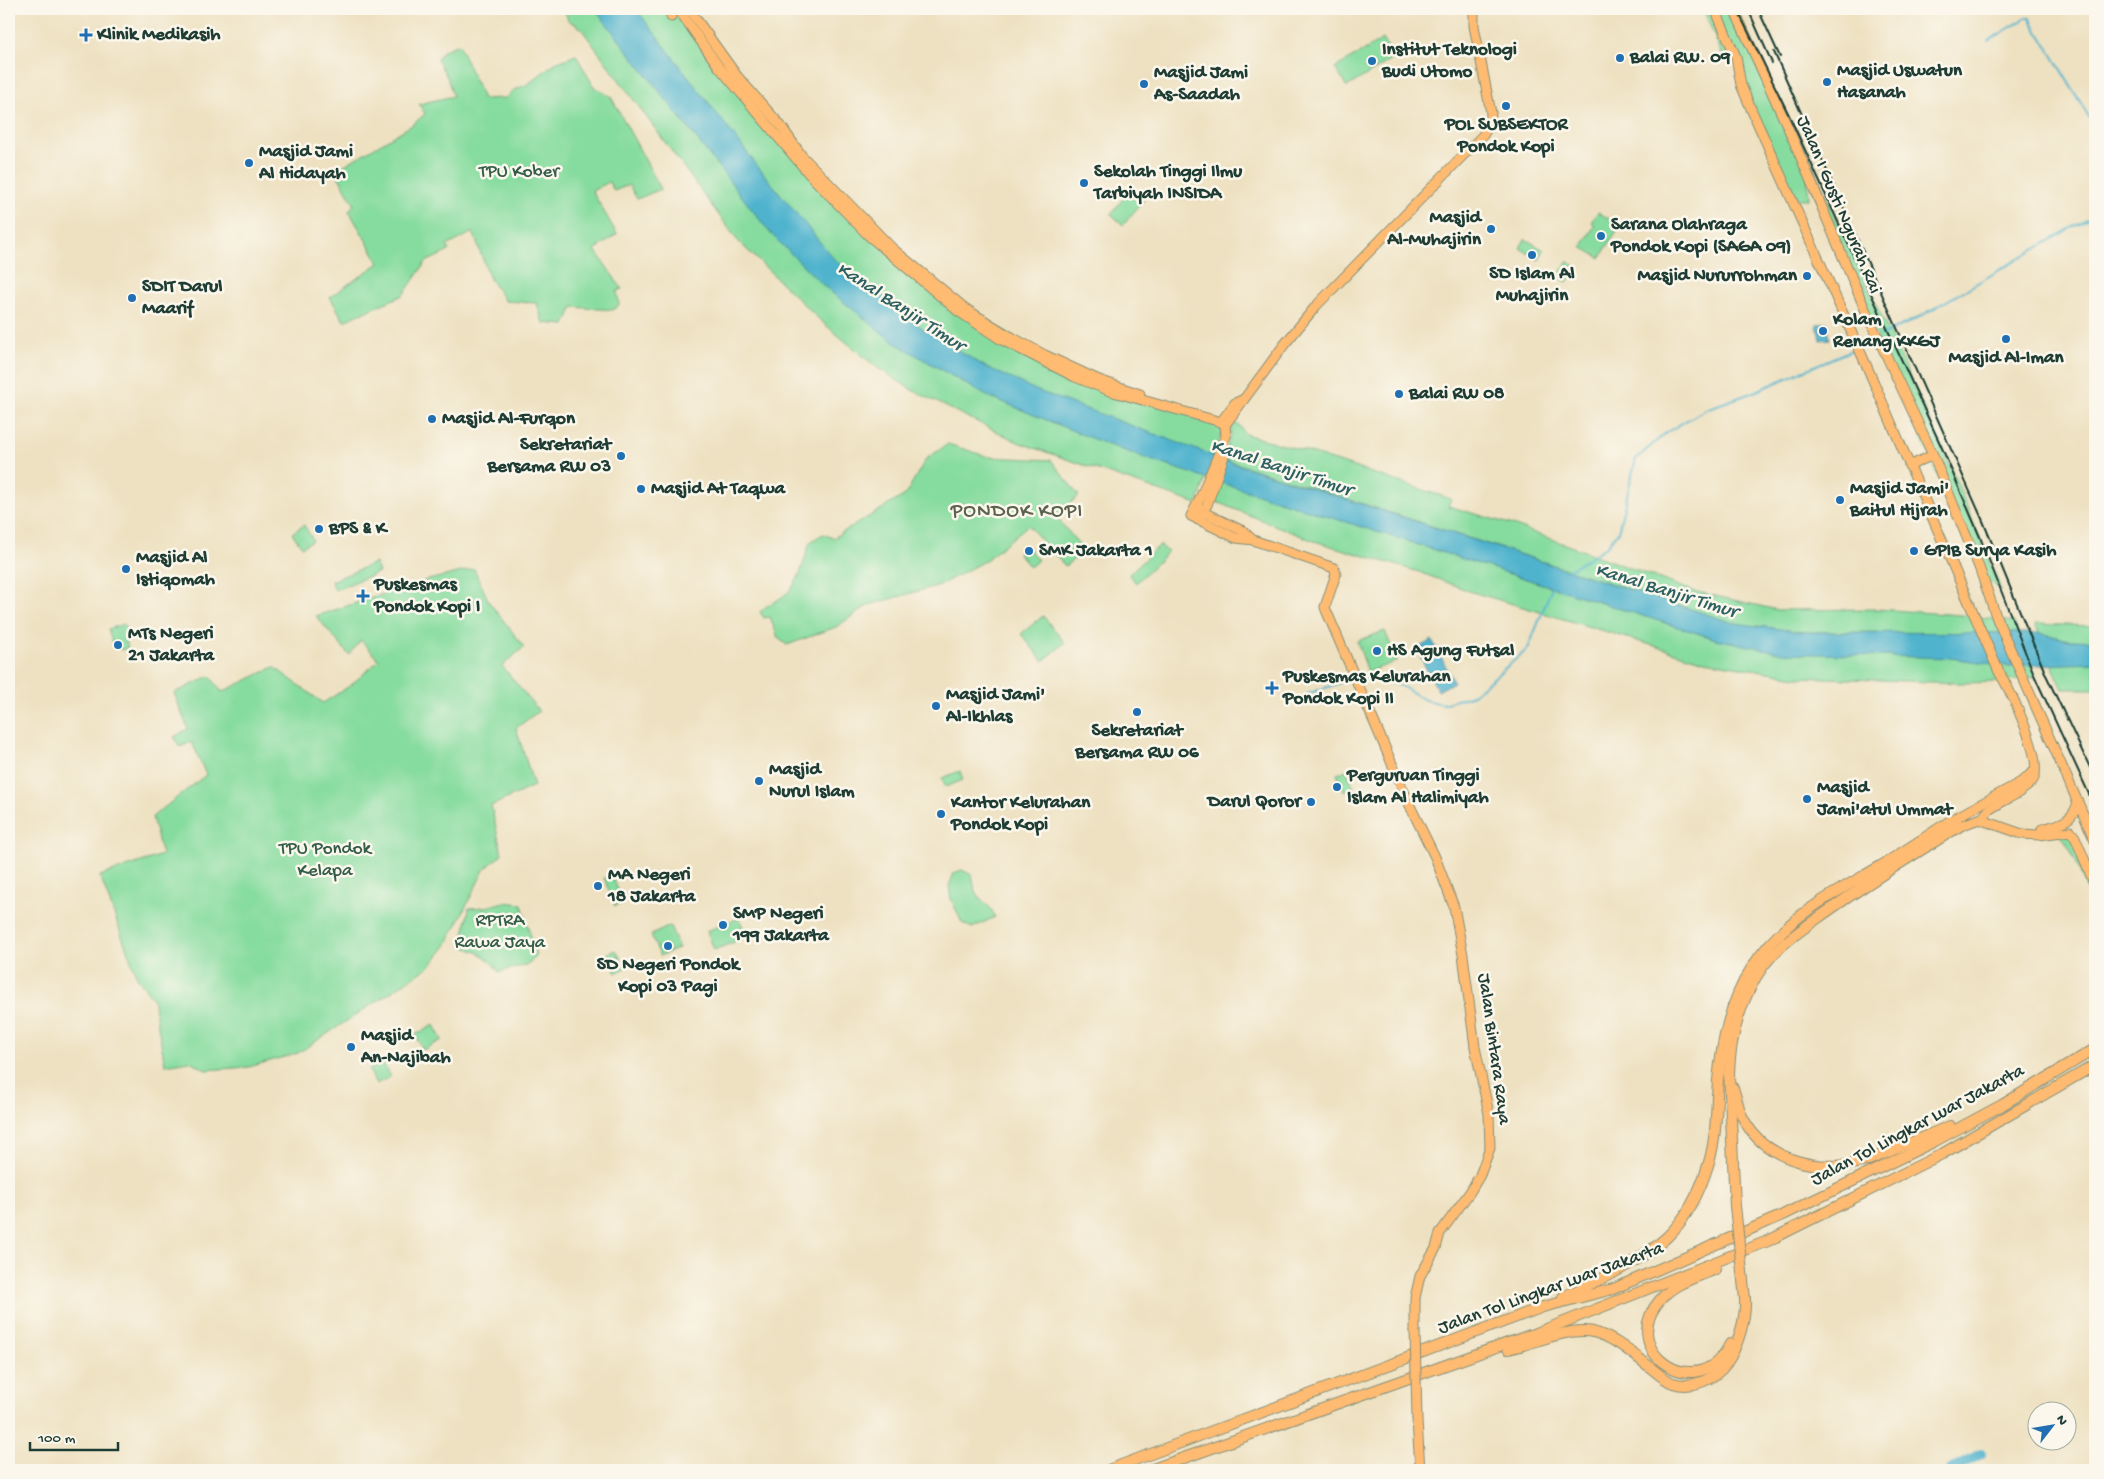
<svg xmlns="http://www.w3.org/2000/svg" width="2104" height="1479" font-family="'Gochi Hand',sans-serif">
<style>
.green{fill:#86dc9f;stroke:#528c6a}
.water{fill:#4fb3ce;stroke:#377881}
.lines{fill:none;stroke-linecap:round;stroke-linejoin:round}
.stream{stroke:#4fb3ce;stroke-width:2}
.river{stroke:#4fb3ce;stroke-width:10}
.major-casing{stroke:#868f7a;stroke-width:11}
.highway-casing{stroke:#868f7a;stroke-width:12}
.major{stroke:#febb71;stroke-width:9}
.highway{stroke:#febb71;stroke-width:10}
.rail{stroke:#1f3d34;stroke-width:2}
.major-bridge-casing{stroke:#868f7a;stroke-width:11;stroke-linecap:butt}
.highway-bridge-casing{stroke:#868f7a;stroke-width:12;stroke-linecap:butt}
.major-bridge{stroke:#febb71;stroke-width:9}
.highway-bridge{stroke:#febb71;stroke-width:10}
.poi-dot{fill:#1f6fb2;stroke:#fbf7ec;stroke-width:2}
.labels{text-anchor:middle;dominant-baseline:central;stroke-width:5;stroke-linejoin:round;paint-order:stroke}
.poi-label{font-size:19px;font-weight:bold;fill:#1f3d34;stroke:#fbf7ec;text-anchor:start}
.park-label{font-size:19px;fill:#345d49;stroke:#fbf7ec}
.street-label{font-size:19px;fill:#1f3d34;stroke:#fbf7ec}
.water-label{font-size:20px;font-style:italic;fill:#2d6062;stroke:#fbf7ec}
.quarter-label{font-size:21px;letter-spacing:1px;fill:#5c624e;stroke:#fbf7ec}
</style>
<rect width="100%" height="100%" fill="#fbf7ec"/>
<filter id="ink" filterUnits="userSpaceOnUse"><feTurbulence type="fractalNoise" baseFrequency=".02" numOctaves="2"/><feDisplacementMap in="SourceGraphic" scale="10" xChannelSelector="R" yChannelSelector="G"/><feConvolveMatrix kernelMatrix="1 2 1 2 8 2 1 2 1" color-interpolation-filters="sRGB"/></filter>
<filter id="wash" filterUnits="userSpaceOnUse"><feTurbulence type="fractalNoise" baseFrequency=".0096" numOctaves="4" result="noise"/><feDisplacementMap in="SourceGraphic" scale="20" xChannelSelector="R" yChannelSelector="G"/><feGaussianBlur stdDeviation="1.12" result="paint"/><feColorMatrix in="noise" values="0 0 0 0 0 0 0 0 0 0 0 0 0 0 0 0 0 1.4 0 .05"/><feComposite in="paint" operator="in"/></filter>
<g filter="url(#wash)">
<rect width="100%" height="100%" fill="#eee1c1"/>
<!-- green -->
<g class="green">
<path d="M 564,9 L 678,9 L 751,103 L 909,271 L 1079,378 L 1225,425 L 1197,504 L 1020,443 L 912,390 L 875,366 L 822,322 L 738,241 L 580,27 L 568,20 Z"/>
<path d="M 1703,9 L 1734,9 L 1793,139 L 1805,150 L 1950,465 L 2001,590 L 1981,575 L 1807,176 L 1809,199 L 1797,199 C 1767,157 1750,107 1736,57 L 1724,59 Z"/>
<path d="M 1383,39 L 1394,58 L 1347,87 L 1335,68 Z"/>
<path d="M 459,44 L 483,99 L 506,98 L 514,90 L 528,84 L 555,63 L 576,55 L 594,87 L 611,97 L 661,189 L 637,199 L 629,185 L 614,191 L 609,182 L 592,191 L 617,234 L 595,250 L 622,289 L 617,291 L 619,305 L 613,310 L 573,307 L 565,325 L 543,323 L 537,303 L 505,301 L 490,279 L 473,232 L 447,246 L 449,251 L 426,262 L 403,295 L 344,321 L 330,297 L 379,263 L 349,211 L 354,204 L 337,174 L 341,167 L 412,125 L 425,114 L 419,104 L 453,96 L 447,77 L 437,59 L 444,50 Z"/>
<path d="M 1131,189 L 1144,200 L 1123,225 L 1111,214 Z"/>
<path d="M 1598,212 L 1620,226 L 1600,258 L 1581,247 L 1595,225 L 1591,222 Z"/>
<path d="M 1525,239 L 1544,250 L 1539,260 L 1520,248 Z"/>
<path d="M 1567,261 L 1577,267 L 1567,282 L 1558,277 Z"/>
<path d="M 1231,423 L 1239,425 L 1245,434 L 1308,452 L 1451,499 L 1448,506 L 1510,524 L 1693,591 L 1778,610 L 1878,609 L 1974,616 L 2014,622 L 2018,633 L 1803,632 L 1734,623 L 1223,459 L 1231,434 Z"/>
<path d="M 948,444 L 989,457 L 1051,460 L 1079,496 L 1055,516 L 1085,551 L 1065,566 L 1028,525 L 986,560 L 940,585 L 869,605 L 836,627 L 787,645 L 778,638 L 770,617 L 764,618 L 760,612 C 767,604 774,603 782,597 C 801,584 803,561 810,542 L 823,534 L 833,538 L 905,495 L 926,459 Z"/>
<path d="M 1215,480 L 1716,639 L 2030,664 L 2035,677 L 2005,682 L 1959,683 L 1797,677 L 1705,661 L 1472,592 L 1419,572 L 1314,541 L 1209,499 Z"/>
<path d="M 304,525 L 313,540 L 302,547 L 292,533 Z"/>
<path d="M 1160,545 L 1168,552 L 1136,583 L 1129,575 L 1130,573 Z"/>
<path d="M 1026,546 L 1038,560 L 1030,567 L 1018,553 Z"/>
<path d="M 375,563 L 379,572 L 335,590 L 331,581 Z"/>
<path d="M 474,569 L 489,602 L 524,647 L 502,666 L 539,711 L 516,728 L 534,786 L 491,806 L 502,854 L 484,870 L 446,946 L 429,967 L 298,1053 L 249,1067 L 206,1070 L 190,1061 L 165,1065 L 153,999 L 137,977 L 100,876 L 162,855 L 152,817 L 206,775 L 192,742 L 180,747 L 174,737 L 188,729 L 174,693 L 210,676 L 222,692 L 274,667 L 323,703 L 351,685 L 379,660 L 361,640 L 349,655 L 316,616 L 424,581 Z"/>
<path d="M 1043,616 L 1065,643 L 1043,661 L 1021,634 Z"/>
<path d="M 124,624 L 129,636 L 124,638 L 128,648 L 121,650 L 112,642 L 108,629 Z"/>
<path d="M 2035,624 L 2095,626 L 2095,641 L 2069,640 L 2039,633 Z"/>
<path d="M 1385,631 L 1397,661 L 1368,672 L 1357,641 Z"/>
<path d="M 2051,663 L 2095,663 L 2095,689 L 2063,689 Z"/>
<path d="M 1346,770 L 1354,787 L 1344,791 L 1337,774 Z"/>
<path d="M 960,771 L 963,780 L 946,787 L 942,778 Z"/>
<path d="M 2067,830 L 2086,863 L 2095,861 L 2095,914 C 2085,887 2077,855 2059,832 Z"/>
<path d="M 962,870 L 972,875 C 974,883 974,892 980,898 C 987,905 991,907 995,917 L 972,928 L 962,923 L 951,899 L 949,886 L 954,873 Z"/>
<path d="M 612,875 L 623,903 L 615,906 L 604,878 Z"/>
<path d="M 504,902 L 522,904 L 536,956 L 529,964 L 499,972 C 488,956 480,953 462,946 L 469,908 L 486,907 Z"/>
<path d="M 739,918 L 747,937 L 714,950 L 707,931 Z"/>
<path d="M 670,926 L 679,948 L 660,956 L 651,935 Z"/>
<path d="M 616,950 L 625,968 L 616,973 L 607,954 Z"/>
<path d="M 434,1025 L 442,1040 L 423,1050 L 415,1035 Z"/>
<path d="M 383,1063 L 390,1077 L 376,1084 L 369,1070 Z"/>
</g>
<!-- water -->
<g class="water">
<path d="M 595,9 L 636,9 L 759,168 L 833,258 L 922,328 L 984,366 L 1038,391 L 1230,462 L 1734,623 L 1803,632 L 2039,633 L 2069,640 L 2095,641 L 2095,663 L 2008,666 L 1950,658 L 1783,653 L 1716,639 L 1162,464 L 1103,443 L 985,395 L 895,343 L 825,287 L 771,234 Z"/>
<path d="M 1827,322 L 1830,339 L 1820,340 L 1817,324 Z"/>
<path d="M 1432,640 L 1454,682 L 1438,691 L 1416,649 Z"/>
</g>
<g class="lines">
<!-- stream -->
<g class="stream">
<path d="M 1988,41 L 2026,18 L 2030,18 L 2095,127"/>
<path d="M 1881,336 L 1921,316 L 2095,214"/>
<path d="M 1861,345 L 1875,339"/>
<path d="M 1569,570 L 1606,547 L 1618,532 L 1636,459 L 1667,432 L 1706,409 L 1754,392 L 1854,349"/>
<path d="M 1360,678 L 1388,682 L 1401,686 L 1425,700 L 1443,704 L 1473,695 L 1528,649 L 1552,587"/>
<path d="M 1308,694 L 1353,678"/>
</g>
<!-- river -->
<path class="river" d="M 1950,1470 L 1981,1454"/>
</g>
</g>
<g filter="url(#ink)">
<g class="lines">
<defs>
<g id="major">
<path d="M 670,9 L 671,17"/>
<path d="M 678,9 L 719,67 L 810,175 L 868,235 L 958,311 L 1000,339 L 1075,377 L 1110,391 L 1221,422"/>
<path d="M 689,9 L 737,76 L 781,126 L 802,156 L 893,249 L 966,309 L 1006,334 L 1045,355 L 1099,380 L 1140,394"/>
<path d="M 1715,9 L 1736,57 L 1741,85 L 1752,111 L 1868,369 L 1999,672 C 2010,690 2045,761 2033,780 C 2025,792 2001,801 1989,810 L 1984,816 L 1986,820"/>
<path d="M 1734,9 L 1793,139 L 1870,321 L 1933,455 L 1979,567 L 1997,619 L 2095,841"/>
<path d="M 1221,422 L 1225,425 L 1226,436 L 1201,496 L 1191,516 L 1236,538 L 1253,540 L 1334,568 L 1336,574 L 1325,607 L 1326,610 L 1411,808 L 1435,857 L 1454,907 L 1463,955 L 1475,1047 L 1489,1114 L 1490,1148 L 1480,1175 L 1470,1192 L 1440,1233 L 1436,1248 L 1420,1276 L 1415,1298 L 1415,1330"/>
<path d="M 1221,422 L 1235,403 L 1244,399"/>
<path d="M 1225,425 L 1284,345 L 1316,306 L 1483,135 L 1490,124 L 1491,113 L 1474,26 L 1474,9"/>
<path d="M 1909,466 L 1933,455"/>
<path d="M 1200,508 L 1203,512 L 1243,531 L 1253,540"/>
<path d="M 1198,520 L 1207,505 L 1224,456"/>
<path d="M 2032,773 L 2021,782 L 1955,818 L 1960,826 L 1979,819 L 2022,834 L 2039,835 L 2070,831 L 2075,837 L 2095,885"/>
<path d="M 2042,829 C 2060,825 2075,820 2078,801"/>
<path d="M 1417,1420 L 1420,1470"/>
</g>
<g id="highway">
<path d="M 1733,1088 C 1736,1096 1738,1106 1741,1114 C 1762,1160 1816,1173 1862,1162 C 1871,1160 1881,1155 1890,1151 C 1910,1143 1930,1134 1950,1126"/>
<path d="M 1735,1206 L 1729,1073 C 1730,1036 1742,995 1764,965 C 1780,944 1804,928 1825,913 C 1869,882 1914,854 1960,826"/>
<path d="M 1716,1269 C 1698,1277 1673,1283 1660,1300 C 1615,1353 1700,1406 1730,1344"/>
<path d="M 1563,1297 C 1597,1281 1639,1263 1667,1237 C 1688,1217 1701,1189 1709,1162 C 1717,1136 1716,1106 1718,1080 C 1722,1041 1730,1002 1751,969 C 1783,918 1830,896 1879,867 C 1905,851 1930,834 1955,818"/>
<path d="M 1508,1349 C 1533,1344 1568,1327 1593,1332 C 1614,1337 1633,1354 1651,1368 C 1657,1373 1665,1380 1673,1383 C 1692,1389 1714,1380 1726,1364 C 1738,1347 1746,1319 1745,1299"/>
<path d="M 1108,1470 L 1543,1307 L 1613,1289 L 1783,1215 L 1935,1141 L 2002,1105 L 2095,1049"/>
<path d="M 1150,1470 L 1539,1332 L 1768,1241 L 1942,1154 L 2095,1065"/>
</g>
</defs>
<!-- major casing -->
<use href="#major" class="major-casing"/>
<!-- highway casing -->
<use href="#highway" class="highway-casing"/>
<!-- major -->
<use href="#major" class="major"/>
<!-- highway -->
<use href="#highway" class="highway"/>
<!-- rail -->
<g class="rail">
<path d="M 1737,9 L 1788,113 L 1942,448 L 1980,537 L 2035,677 L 2095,807"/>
<path d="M 1748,9 L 1772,63"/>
<path d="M 1758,9 L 1780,57"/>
<path d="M 1774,52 L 1983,521 L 2046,675 L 2095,778"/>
</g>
<defs>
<path id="major-bridge" d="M 1415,1330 L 1417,1420"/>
<path id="highway-bridge" d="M 1735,1206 L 1745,1299"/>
</defs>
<!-- major-bridge casing -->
<use href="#major-bridge" class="major-bridge-casing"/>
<!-- highway-bridge casing -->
<use href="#highway-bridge" class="highway-bridge-casing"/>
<!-- major-bridge -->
<use href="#major-bridge" class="major-bridge"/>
<!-- highway-bridge -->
<use href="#highway-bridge" class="highway-bridge"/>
</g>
</g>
<!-- markers -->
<g class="poi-dot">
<path d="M83.5 27.5h5v5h5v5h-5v5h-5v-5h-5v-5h5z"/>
<circle cx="1620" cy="58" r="5"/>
<circle cx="1372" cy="61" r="5"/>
<circle cx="1827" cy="82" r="5"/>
<circle cx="1144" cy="84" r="5"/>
<circle cx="1506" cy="106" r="5"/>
<circle cx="249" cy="163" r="5"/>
<circle cx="1084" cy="183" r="5"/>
<circle cx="1491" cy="229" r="5"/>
<circle cx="1601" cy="236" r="5"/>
<circle cx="1532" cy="255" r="5"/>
<circle cx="1807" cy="276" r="5"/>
<circle cx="132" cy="298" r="5"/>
<circle cx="1823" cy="331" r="5"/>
<circle cx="2006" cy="339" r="5"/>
<circle cx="1399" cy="394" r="5"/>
<circle cx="432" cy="419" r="5"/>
<circle cx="621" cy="456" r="5"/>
<circle cx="641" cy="489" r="5"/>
<circle cx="1840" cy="500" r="5"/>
<circle cx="319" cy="529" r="5"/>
<circle cx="1029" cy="551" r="5"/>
<circle cx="1914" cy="551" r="5"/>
<circle cx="126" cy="569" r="5"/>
<path d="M360.5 588.5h5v5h5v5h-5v5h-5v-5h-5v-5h5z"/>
<circle cx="118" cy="645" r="5"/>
<circle cx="1377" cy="651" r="5"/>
<path d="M1269.5 680.5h5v5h5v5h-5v5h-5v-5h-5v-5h5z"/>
<circle cx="936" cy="706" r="5"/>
<circle cx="1137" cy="712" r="5"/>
<circle cx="759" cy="781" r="5"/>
<circle cx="1337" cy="787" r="5"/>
<circle cx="1807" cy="799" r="5"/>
<circle cx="1311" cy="802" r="5"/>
<circle cx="941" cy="814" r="5"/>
<circle cx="598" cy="886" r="5"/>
<circle cx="723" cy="925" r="5"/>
<circle cx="668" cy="946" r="5"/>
<circle cx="351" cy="1047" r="5"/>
</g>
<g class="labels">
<!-- poi labels -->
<g class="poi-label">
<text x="97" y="35">Klinik Medikasih</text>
<text x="1382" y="50">Institut Teknologi<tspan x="1382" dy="22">Budi Utomo</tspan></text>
<text x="1630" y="58">Balai RW. 09</text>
<text x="1837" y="71">Masjid Uswatun<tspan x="1837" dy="22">Hasanah</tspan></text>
<text x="1154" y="73">Masjid Jami<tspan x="1154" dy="22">As-Saadah</tspan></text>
<text x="1506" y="125" text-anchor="middle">POL SUBSEKTOR<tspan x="1506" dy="22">Pondok Kopi</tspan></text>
<text x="259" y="152">Masjid Jami<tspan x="259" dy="22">Al Hidayah</tspan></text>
<text x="1094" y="172">Sekolah Tinggi Ilmu<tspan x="1094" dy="22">Tarbiyah INSIDA</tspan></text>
<text x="1481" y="218" text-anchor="end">Masjid<tspan x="1481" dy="22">Al-Muhajirin</tspan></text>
<text x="1611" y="225">Sarana Olahraga<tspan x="1611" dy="22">Pondok Kopi (SAGA 09)</tspan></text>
<text x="1532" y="274" text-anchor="middle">SD Islam Al<tspan x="1532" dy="22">Muhajirin</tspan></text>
<text x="1797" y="276" text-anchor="end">Masjid Nururrohman</text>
<text x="142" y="287">SDIT Darul<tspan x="142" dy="22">Maarif</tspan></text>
<text x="1833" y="320">Kolam<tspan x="1833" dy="22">Renang KKGJ</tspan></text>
<text x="2006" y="358" text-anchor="middle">Masjid Al-Iman</text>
<text x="1409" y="394">Balai RW 08</text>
<text x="442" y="419">Masjid Al-Furqon</text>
<text x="611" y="445" text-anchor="end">Sekretariat<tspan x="611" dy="22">Bersama RW 03</tspan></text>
<text x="651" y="489">Masjid At Taqwa</text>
<text x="1850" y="489">Masjid Jami'<tspan x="1850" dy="22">Baitul Hijrah</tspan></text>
<text x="329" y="529">BPS &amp; K</text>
<text x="1039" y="551">SMK Jakarta 1</text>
<text x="1924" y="551">GPIB Surya Kasih</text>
<text x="136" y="558">Masjid Al<tspan x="136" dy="22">Istiqomah</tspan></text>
<text x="374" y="585">Puskesmas<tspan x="374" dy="22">Pondok Kopi I</tspan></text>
<text x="128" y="634">MTs Negeri<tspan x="128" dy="22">21 Jakarta</tspan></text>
<text x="1387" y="651">HS Agung Futsal</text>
<text x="1283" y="677">Puskesmas Kelurahan<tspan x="1283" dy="22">Pondok Kopi II</tspan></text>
<text x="946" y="695">Masjid Jami'<tspan x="946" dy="22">Al-Ikhlas</tspan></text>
<text x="1137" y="731" text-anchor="middle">Sekretariat<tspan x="1137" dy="22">Bersama RW 06</tspan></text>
<text x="769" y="770">Masjid<tspan x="769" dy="22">Nurul Islam</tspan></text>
<text x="1347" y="776">Perguruan Tinggi<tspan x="1347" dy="22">Islam Al Halimiyah</tspan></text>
<text x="1817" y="788">Masjid<tspan x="1817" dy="22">Jami'atul Ummat</tspan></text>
<text x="1301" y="802" text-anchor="end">Darul Qoror</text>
<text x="951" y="803">Kantor Kelurahan<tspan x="951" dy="22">Pondok Kopi</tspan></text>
<text x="608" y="875">MA Negeri<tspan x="608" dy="22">18 Jakarta</tspan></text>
<text x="733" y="914">SMP Negeri<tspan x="733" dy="22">199 Jakarta</tspan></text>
<text x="668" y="965" text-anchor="middle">SD Negeri Pondok<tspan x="668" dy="22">Kopi 03 Pagi</tspan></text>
<text x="361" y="1036">Masjid<tspan x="361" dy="22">An-Najibah</tspan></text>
</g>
<!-- park labels -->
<g class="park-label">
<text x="519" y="172">TPU Kober</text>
<text x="325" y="849">TPU Pondok<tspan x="325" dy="22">Kelapa</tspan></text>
<text x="500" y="921">RPTRA<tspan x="500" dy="22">Rawa Jaya</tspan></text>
</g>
<!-- street labels -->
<g class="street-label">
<text transform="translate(1838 205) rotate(67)">Jalan I Gusti Ngurah Rai</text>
<text transform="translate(1493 1049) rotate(82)">Jalan Bintara Raya</text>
<text transform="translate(1918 1126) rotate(-28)">Jalan Tol Lingkar Luar Jakarta</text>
<text transform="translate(1551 1289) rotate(-20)">Jalan Tol Lingkar Luar Jakarta</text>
</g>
<!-- water labels -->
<g class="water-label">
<text transform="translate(900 308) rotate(33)">Kanal Banjir Timur</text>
<text transform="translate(1281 469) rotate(18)">Kanal Banjir Timur</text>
<text transform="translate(1666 592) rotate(17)">Kanal Banjir Timur</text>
</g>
<!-- quarter labels -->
<g class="quarter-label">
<text x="1017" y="512">PONDOK KOPI</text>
</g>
</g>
<!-- margin -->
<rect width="2104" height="1479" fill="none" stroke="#fbf7ec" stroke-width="30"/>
<!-- north arrow -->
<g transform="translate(2052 1426) rotate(59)"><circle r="24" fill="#fbf7ec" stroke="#a3ada2"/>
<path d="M0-4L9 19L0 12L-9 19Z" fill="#1f6fb2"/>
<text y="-8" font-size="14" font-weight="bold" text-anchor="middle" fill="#1f3d34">N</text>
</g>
<!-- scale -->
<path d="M30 1442v8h88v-8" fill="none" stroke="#1f3d34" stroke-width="2.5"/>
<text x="38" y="1442" font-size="15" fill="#1f3d34" stroke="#fbf7ec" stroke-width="4" paint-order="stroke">100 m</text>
</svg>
